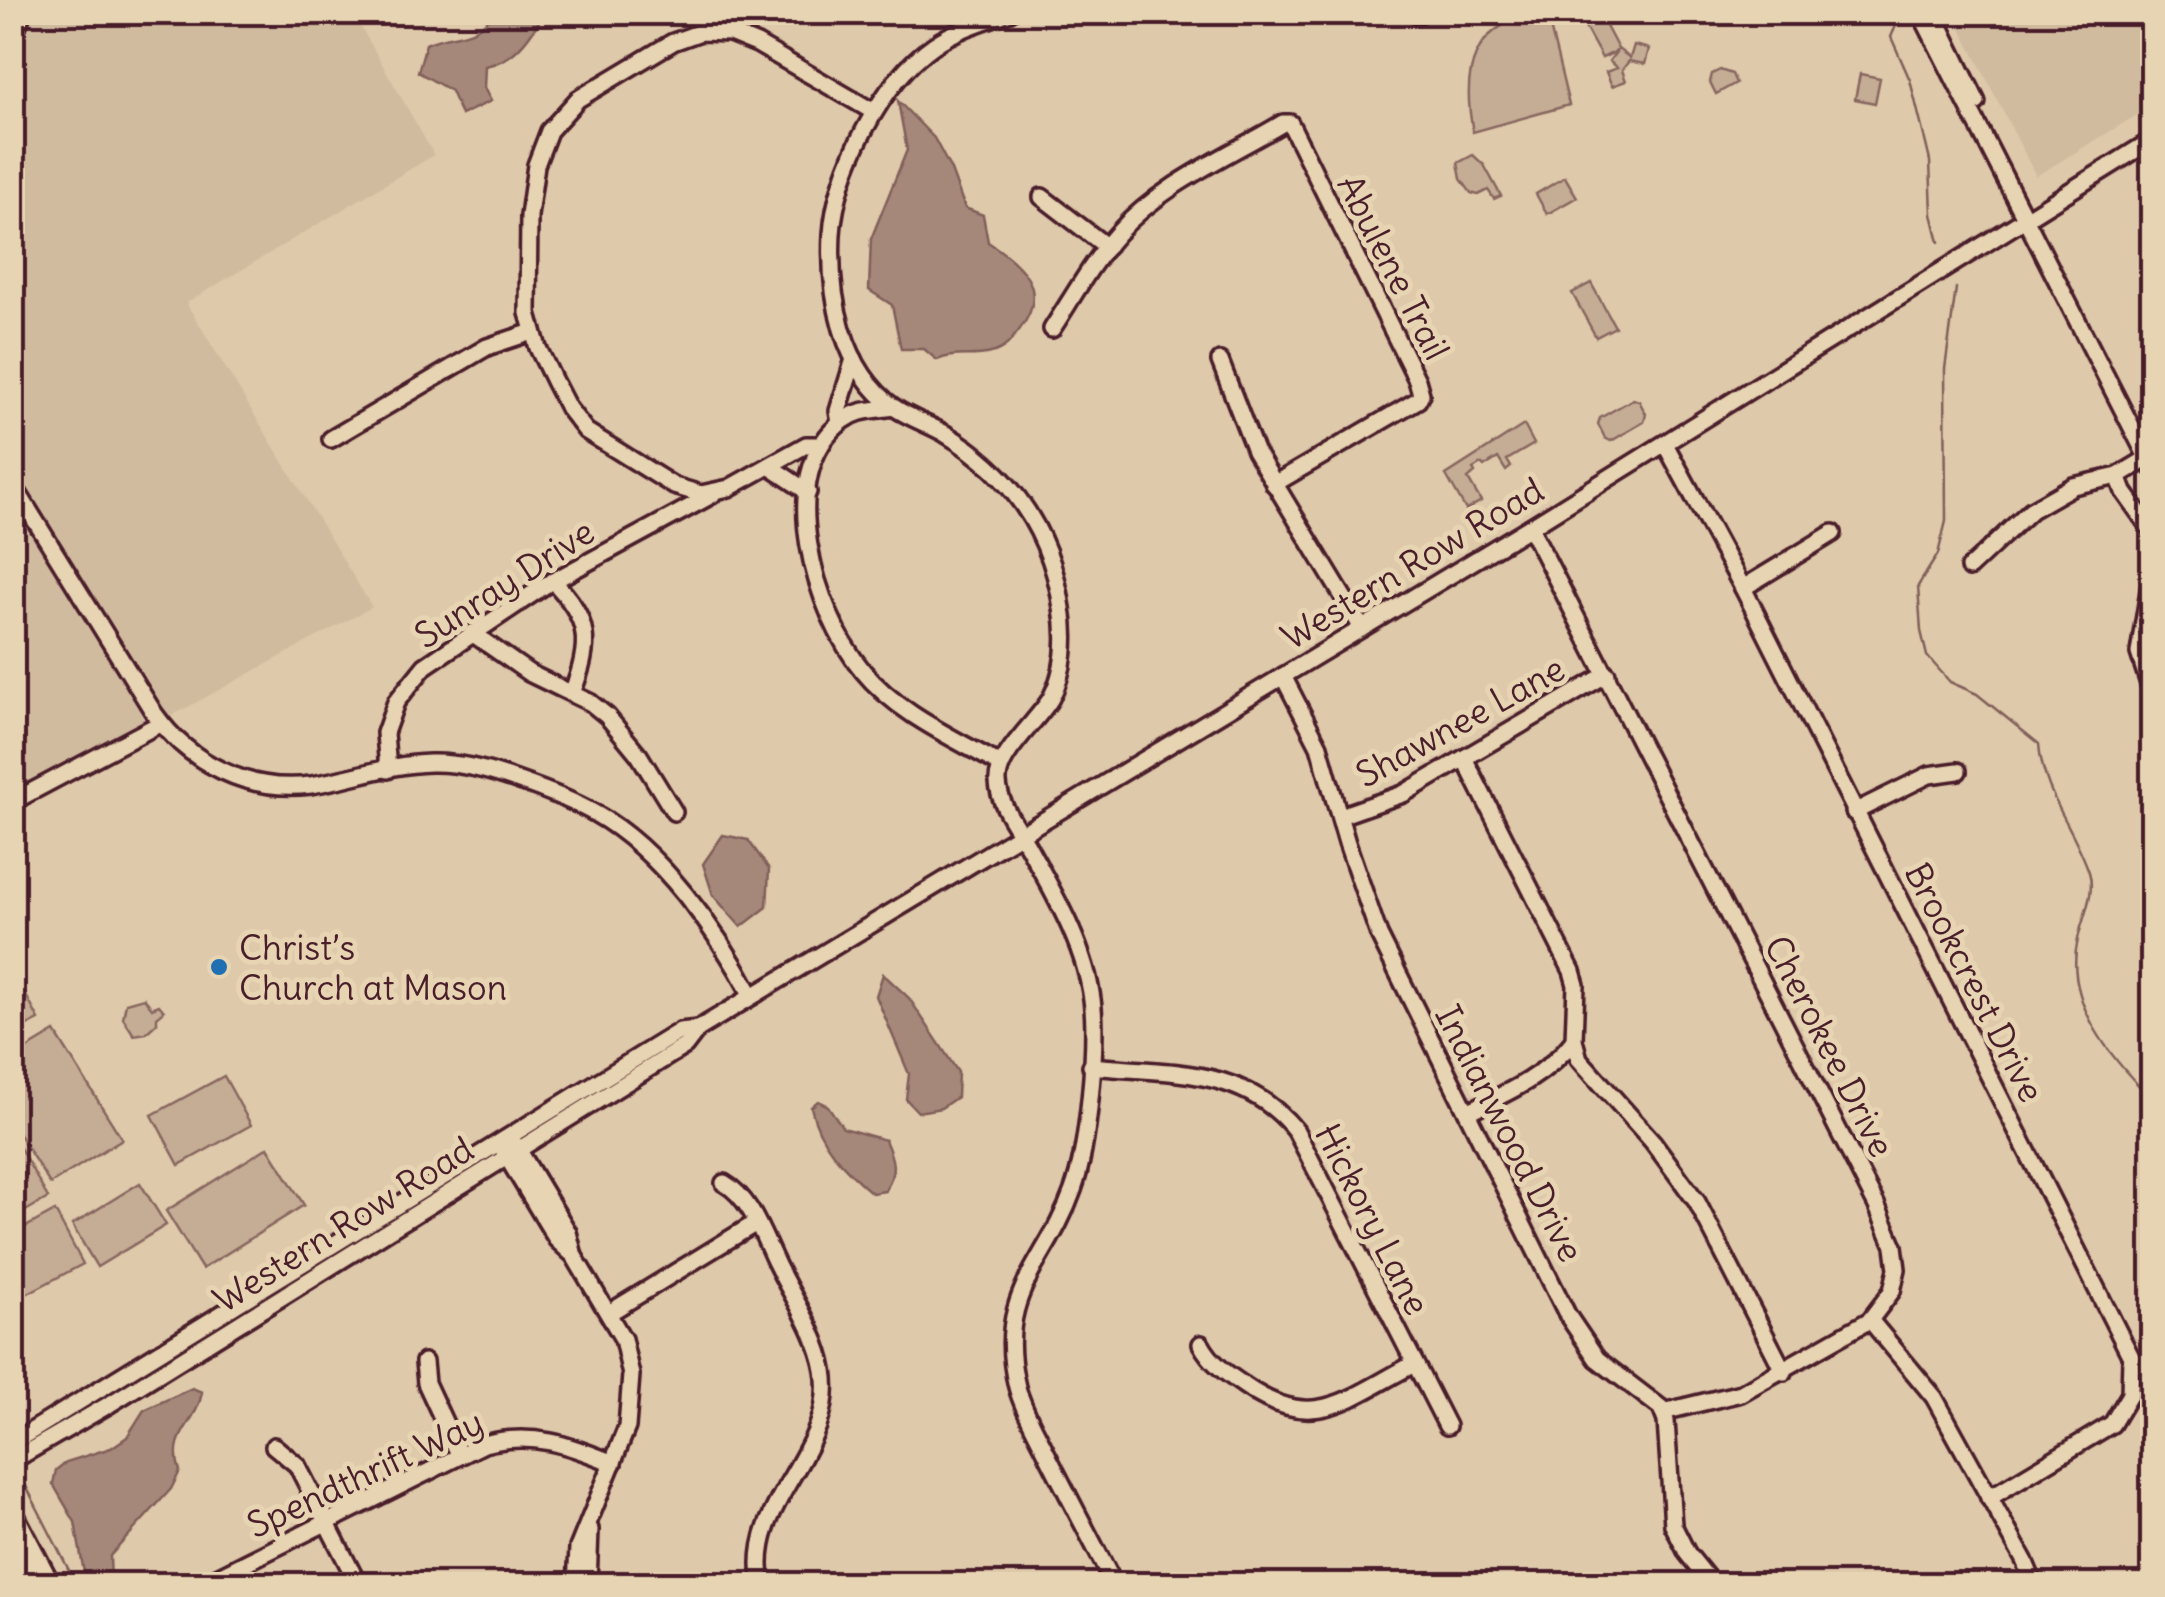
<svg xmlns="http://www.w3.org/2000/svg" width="2165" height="1597" font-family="Delius,sans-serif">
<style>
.built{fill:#d1bb9f}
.green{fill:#c5ad95;stroke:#886660;stroke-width:2.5}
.water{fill:#a5887a;stroke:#815e5a;stroke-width:2.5}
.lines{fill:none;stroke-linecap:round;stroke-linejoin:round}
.stream{stroke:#815e5a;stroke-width:2.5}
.minor-casing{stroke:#4a1f2b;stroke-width:22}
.major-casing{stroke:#4a1f2b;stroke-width:25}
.minor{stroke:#e7d4b2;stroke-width:15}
.major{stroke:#e7d4b2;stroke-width:18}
.rail-casing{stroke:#4a1f2b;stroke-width:6}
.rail{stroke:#e7d4b2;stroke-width:2.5;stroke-dasharray:8;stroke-linecap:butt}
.poi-dot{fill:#1f6fb2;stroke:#e7d4b2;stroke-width:4}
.labels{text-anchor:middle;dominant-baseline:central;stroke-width:10;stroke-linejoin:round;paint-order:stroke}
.street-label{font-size:35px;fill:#4a1f2b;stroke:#e7d4b2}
.poi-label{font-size:35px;fill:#4a1f2b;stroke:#e7d4b2;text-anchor:start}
</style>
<rect width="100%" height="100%" fill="#dec9aa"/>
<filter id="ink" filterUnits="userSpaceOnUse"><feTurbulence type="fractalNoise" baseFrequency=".01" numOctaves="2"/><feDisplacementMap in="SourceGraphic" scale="20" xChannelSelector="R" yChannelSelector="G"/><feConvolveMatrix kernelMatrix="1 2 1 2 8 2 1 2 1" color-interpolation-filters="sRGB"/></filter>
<g filter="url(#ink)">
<!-- built -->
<g class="built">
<path d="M 13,13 L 353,13 L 434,155 L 186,303 L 372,607 L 13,802 Z"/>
<path d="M 1953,13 L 2152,13 L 2152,106 L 2036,176 Z"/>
</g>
<!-- green -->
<g class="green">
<path d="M 1577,13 L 1599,13 L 1618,49 L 1630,58 L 1634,45 L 1649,49 L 1645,64 L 1629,61 L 1622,70 L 1626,81 L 1612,86 L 1606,72 L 1617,68 L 1609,61 L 1617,51 L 1602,58 Z"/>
<path d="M 1547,14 L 1569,105 L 1473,132 C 1465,91 1464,43 1509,22 C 1520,17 1536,17 1547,14 Z"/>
<path d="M 1720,70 L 1732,74 L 1736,83 L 1716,94 L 1710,82 L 1712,74 Z"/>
<path d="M 1860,74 L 1880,78 L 1875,103 L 1855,99 Z"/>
<path d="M 1473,155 L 1484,165 L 1501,196 L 1494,199 L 1488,190 L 1478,195 L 1471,193 L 1461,179 L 1458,163 Z"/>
<path d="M 1565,177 L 1577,197 L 1547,214 L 1536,194 Z"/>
<path d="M 1591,283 L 1615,327 L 1596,337 L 1572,293 Z"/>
<path d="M 1633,399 L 1639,401 L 1646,414 L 1644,422 L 1611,441 L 1605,438 L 1598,424 L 1600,418 Z"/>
<path d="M 1524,425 L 1534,444 L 1507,460 L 1511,467 L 1506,471 L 1498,458 L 1484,467 L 1481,464 L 1473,469 L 1475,473 L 1468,479 L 1481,501 L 1466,510 L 1446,475 Z"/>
<path d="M 12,969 L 39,1020 L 13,1033 L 12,1033 Z"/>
<path d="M 144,998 L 152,1008 L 159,1005 L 164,1011 L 157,1017 L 157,1023 L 146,1033 L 134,1035 L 123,1018 L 126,1003 Z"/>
<path d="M 55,1032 L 122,1139 L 50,1184 L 13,1125 L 12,1058 Z"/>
<path d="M 224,1076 L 251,1125 L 179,1165 L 152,1115 Z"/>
<path d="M 13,1135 L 48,1198 L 13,1218 L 12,1218 Z"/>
<path d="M 268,1147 L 304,1205 L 202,1269 L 166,1211 Z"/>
<path d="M 140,1183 L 166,1225 L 97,1267 L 72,1225 Z"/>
<path d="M 55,1211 L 83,1264 L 13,1301 L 13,1234 Z"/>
</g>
<!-- water -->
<g class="water">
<path d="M 493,13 L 536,13 L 540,20 C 526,43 512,61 485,66 L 484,88 L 491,101 L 461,115 L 451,91 L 418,72 L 426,44 C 454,31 473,41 493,13 Z"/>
<path d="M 898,101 L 934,138 L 951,170 L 965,208 L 983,215 L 988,242 C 1021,264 1051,289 1020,329 C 1011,341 1006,349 991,353 C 972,358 955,352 937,360 L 924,349 L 901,349 L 892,305 L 869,290 L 871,239 L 907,150 Z"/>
<path d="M 723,835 L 748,840 L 769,869 L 767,907 L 741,927 L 713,895 L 703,864 Z"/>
<path d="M 883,974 L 909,998 L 958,1072 L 957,1097 L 941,1108 L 918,1112 L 906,1099 L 909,1074 L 876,996 Z"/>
<path d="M 818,1101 L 828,1106 L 843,1128 L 885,1140 C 894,1160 897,1171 885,1191 L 872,1193 C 844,1169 819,1144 811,1107 Z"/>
<path d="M 192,1388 L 202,1392 C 197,1425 167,1433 180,1471 L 171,1489 L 110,1556 L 111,1584 L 86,1584 L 75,1522 L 53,1484 L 56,1470 L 66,1462 L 111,1448 L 127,1437 L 144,1410 Z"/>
</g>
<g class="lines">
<!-- stream -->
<g class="stream">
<path d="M 1902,12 L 1891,37 L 1910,80 L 1924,136 L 1930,161 L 1932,214 L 1939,242"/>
<path d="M 1956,288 L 1945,369 L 1946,521 L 1938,554 L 1918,586 L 1921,631 L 1927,656 L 1950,682 L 1977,694 L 2039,744 C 2043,794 2073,825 2089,872 C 2096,893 2082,918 2078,939 C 2063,1001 2111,1059 2152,1099"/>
<path d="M 23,1480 L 76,1584"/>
</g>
<defs>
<g id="minor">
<path d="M 1010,12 C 984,21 957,29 934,45 C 881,82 836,170 832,234 C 829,296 841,369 895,408 C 910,418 928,424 944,433 C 1011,473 1051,531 1062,608 C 1067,638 1065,671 1051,698 C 1038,721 996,755 998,782 C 999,806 1018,828 1029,848 C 1054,894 1085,946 1092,999 C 1098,1043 1088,1149 1073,1190 C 1046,1266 994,1293 1017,1387 C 1023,1410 1037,1433 1047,1454 C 1069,1498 1092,1541 1114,1584"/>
<path d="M 1920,12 L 2152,467"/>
<path d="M 1933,12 L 1977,102"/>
<path d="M 1418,15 L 1419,12"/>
<path d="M 12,39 L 23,12"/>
<path d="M 1042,197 L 1107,247"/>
<path d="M 1052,329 C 1073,297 1092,262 1117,234 C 1160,185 1228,156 1283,123 L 1290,123 L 1417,380 L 1421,394 L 1418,400 L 1274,484"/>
<path d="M 1220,361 L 1255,451 L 1362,628"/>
<path d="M 893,407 C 875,411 859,408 843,421 C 772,473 816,615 863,671 C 898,714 954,738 1001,765"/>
<path d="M 840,423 L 838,411 L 854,359"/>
<path d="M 331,439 L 487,347 L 532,332"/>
<path d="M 1665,444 L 1743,588 L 2131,1357 L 2130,1394 L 2112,1424 L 1989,1498"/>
<path d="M 818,445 L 806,445 L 729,488 L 701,494 L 674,486 L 586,431 L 568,408 L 554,381 L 538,348 L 528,313 L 529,216 L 536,165 L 549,131 L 578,99 L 673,42 L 701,32 L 730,33 L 757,44 L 874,112"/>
<path d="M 769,466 L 808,492"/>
<path d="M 2118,476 L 2124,492 L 2152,531"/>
<path d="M 12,483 L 154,713 C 189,763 248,793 311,785 C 350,779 390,764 430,763 C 459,762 492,771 519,781 C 545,790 572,800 596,814 C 660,850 718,932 752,996"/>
<path d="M 1530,527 L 1876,1204 L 1894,1246 L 1897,1269 L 1892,1291 L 1870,1320 L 1741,1393 L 1663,1412"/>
<path d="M 1969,568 L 2031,510 L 2073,486 L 2118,476 L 2148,458"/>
<path d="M 2152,572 L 2139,653 L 2152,693"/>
<path d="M 553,581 C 590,619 592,643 572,693"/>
<path d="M 1743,588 L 1833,533"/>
<path d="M 472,633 L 529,673 L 591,703 L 607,716 L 639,755 L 674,812"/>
<path d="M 1283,676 L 1319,746 L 1347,843 L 1379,935 L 1568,1316 L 1597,1359 L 1661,1408 L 1666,1421 L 1673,1525 L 1687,1553 L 1712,1584"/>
<path d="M 1464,758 L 1572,971 L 1576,985 L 1574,1040 L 1579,1059 L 1653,1142 L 1697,1202 L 1784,1372"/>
<path d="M 388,770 L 385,733 L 396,702 L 425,666 L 544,586 L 712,495"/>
<path d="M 12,802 L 161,723"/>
<path d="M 1854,812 L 1929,775 L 1958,771"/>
<path d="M 1340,816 L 1403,794 L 1607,674"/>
<path d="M 1091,1066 C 1167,1074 1244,1065 1296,1131 L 1447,1426"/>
<path d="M 1467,1112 C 1507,1093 1546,1076 1574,1040"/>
<path d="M 515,1144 L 568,1232 L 574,1256 L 623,1339 L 631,1375 L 627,1427 L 578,1548 L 576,1584"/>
<path d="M 504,1152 L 557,1240 L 571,1253"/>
<path d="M 724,1183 C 752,1199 763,1237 777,1265 C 793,1298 818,1334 824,1370 C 838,1452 745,1501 762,1584"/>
<path d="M 609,1313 L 756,1223"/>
<path d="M 1870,1320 L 1934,1397 L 2024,1560 L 2034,1584"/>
<path d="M 1201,1344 C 1211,1363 1227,1374 1245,1386 C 1314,1434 1348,1398 1414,1364"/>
<path d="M 424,1362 L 426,1383 L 459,1454"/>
<path d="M 12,1443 L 680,1031 L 698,1029"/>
<path d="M 274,1446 L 297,1465 L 358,1584"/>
<path d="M 12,1461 L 110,1404 L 685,1046 L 698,1029 L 1530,527 L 2152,140"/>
<path d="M 203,1584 L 484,1444 C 532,1431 569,1445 613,1463"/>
<path d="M 588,1584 L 590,1529"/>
</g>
<g id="major">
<path d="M 12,1511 L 50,1584"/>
<path d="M 12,1549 L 31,1584"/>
</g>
</defs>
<!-- minor casing -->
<use href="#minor" class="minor-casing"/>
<!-- major casing -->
<use href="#major" class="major-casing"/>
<!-- minor -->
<use href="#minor" class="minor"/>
<!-- major -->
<use href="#major" class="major"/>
<defs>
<path id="rail" d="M 2152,12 L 2152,18"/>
</defs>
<!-- rail casing -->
<use href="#rail" class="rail-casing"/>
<!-- rail -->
<use href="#rail" class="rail"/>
</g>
</g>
<!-- markers -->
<circle class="poi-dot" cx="219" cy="967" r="10"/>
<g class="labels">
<!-- street labels -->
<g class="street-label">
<text transform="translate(1394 267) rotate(63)">Abulene Trail</text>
<text transform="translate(1412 563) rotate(-31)">Western Row Road</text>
<text transform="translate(504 583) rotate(-33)">Sunray Drive</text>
<text transform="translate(1460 721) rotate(-29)">Shawnee Lane</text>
<text transform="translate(1975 982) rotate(63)">Brookcrest Drive</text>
<text transform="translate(1830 1046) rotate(63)">Cherokee Drive</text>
<text transform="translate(1510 1133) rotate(63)">Indianwood Drive</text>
<text transform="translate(1373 1219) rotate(63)">Hickory Lane</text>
<text transform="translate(343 1224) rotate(-32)">Western Row Road</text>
<text transform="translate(365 1473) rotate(-25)">Spendthrift Way</text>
</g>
<!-- poi labels -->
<g class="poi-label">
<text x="239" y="947">Christ’s<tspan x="239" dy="40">Church at Mason</tspan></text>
</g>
</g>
<!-- margin -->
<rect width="2165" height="1597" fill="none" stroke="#e7d4b2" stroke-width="50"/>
<rect x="25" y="25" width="2115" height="1547" fill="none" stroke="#4a1f2b" stroke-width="4" filter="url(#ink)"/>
</svg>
